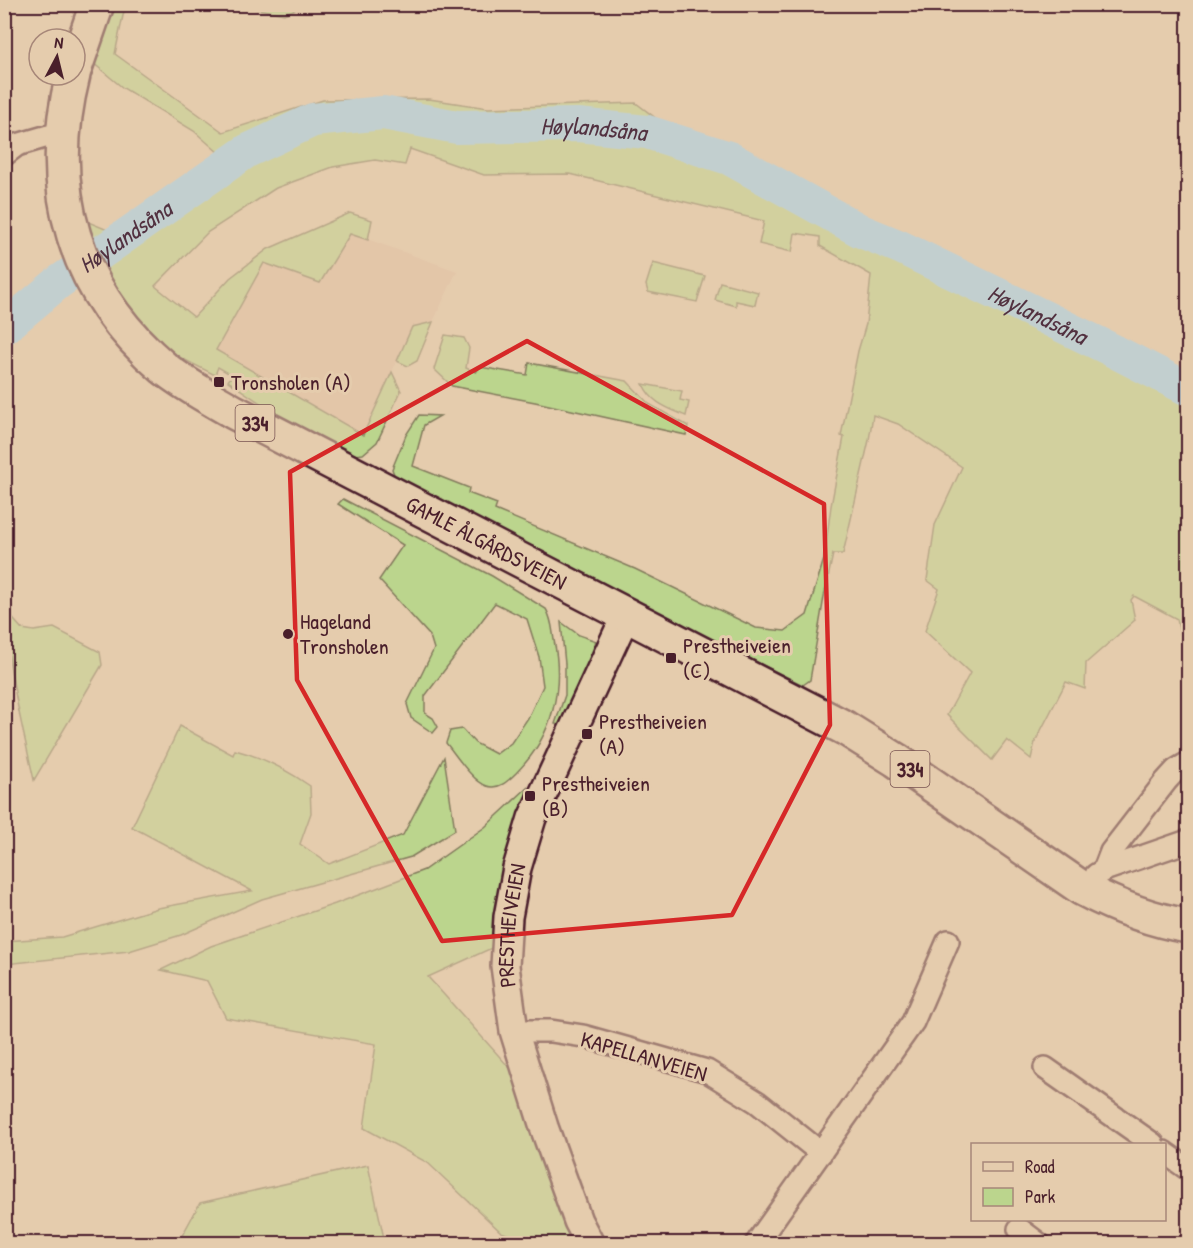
<svg xmlns="http://www.w3.org/2000/svg" width="1193" height="1248" font-family="'Patrick Hand',sans-serif">
<style>
.built{fill:#e0bea3}
.green{fill:#bbd58d;stroke:#827a5c;stroke-width:1.5}
.lines{fill:none;stroke-linecap:round;stroke-linejoin:round}
.river{stroke:#98d3f8;stroke-width:34}
.minor-casing{stroke:#4a1f2b;stroke-width:26}
.tertiary-casing{stroke:#4a1f2b;stroke-width:32}
.primary-casing{stroke:#4a1f2b;stroke-width:38}
.minor{stroke:#e5ccad;stroke-width:21}
.tertiary{stroke:#e5ccad;stroke-width:27}
.primary{stroke:#e5ccad;stroke-width:33}
.marked{fill:none;stroke:#d62828;stroke-width:4.5;stroke-linejoin:round}
.poi-dot{fill:#4a1f2b;stroke:#e5ccad;stroke-width:2}
.labels{text-anchor:middle;dominant-baseline:central;stroke-width:6;stroke-linejoin:round;paint-order:stroke}
.shield{fill:#e5ccad;stroke:#785352;stroke-width:1.5}
.shield-label{font-size:21px;font-weight:bold;fill:#4a1f2b}
.poi-label{font-size:22px;fill:#4a1f2b;stroke:#e5ccad;text-anchor:start}
.street-label{font-size:22px;fill:#4a1f2b;stroke:#e5ccad}
.water-label{font-size:24px;font-style:italic;fill:#523140;stroke:#e5ccad}
</style>
<rect width="100%" height="100%" fill="#e5ccad"/>
<filter id="ink" filterUnits="userSpaceOnUse"><feTurbulence type="fractalNoise" baseFrequency=".0167" numOctaves="2"/><feDisplacementMap in="SourceGraphic" scale="12" xChannelSelector="R" yChannelSelector="G"/><feConvolveMatrix kernelMatrix="1 2 1 2 8 2 1 2 1" color-interpolation-filters="sRGB"/></filter>
<g filter="url(#ink)">
<!-- built -->
<path class="built" d="M 350,233 L 457,271 L 433,322 L 412,328 L 363,435 L 216,350 L 264,263 Z"/>
<!-- green -->
<g class="green">
<path d="M 108,5 L 130,5 L 125,6 L 115,54 L 223,132 L 323,100 L 429,99 L 488,108 L 636,103 L 665,125 L 888,231 L 1188,381 L 1188,636 L 1180,634 L 1177,619 L 1134,596 L 1131,600 L 1135,620 L 1086,663 L 1085,689 L 1066,682 L 1035,742 L 1031,759 L 1007,740 L 992,760 L 947,715 L 970,673 L 925,631 L 939,589 L 927,580 L 935,525 L 962,467 L 898,424 L 873,415 L 869,440 L 843,554 L 833,554 L 824,597 L 810,680 L 803,685 L 406,489 L 397,482 L 392,469 L 406,435 L 419,415 L 440,416 L 424,425 L 413,466 L 469,488 L 468,493 L 497,504 L 495,510 L 635,569 L 756,628 L 785,631 L 807,615 L 824,559 L 831,506 L 844,437 L 841,436 L 858,351 L 866,324 L 871,275 L 820,246 L 820,237 L 795,233 L 792,252 L 759,244 L 764,221 L 570,174 L 484,175 L 410,149 L 405,165 L 375,160 L 333,167 L 276,188 L 208,232 L 155,286 L 194,317 L 230,278 L 268,249 L 350,213 L 372,220 L 368,240 L 350,234 L 320,283 L 264,263 L 216,350 L 363,435 L 392,372 L 401,391 L 377,442 L 363,454 L 347,456 L 300,430 L 228,381 L 232,375 L 218,367 L 215,375 L 161,348 L 118,298 L 98,260 L 86,221 L 110,231 L 179,184 L 217,163 L 219,153 L 194,131 L 123,88 L 92,62 Z"/>
<path d="M 237,5 L 306,5 L 284,14 Z"/>
<path d="M 653,263 L 705,276 L 697,302 L 648,292 L 646,285 Z"/>
<path d="M 720,282 L 758,292 L 755,305 L 736,301 L 736,306 L 715,300 Z"/>
<path d="M 433,322 L 417,361 L 408,366 L 397,361 L 412,327 Z"/>
<path d="M 445,335 L 464,338 L 469,348 L 466,368 L 476,372 L 480,367 L 527,375 L 529,363 L 627,381 L 649,404 L 688,426 L 686,435 L 535,402 L 452,386 L 434,369 Z"/>
<path d="M 643,384 L 682,391 L 680,400 L 689,402 L 686,416 C 668,408 651,403 643,384 Z"/>
<path d="M 343,499 L 492,576 L 546,609 C 552,619 552,628 554,640 C 564,688 553,735 518,771 C 509,780 500,790 487,786 C 473,782 456,755 446,743 L 450,731 L 462,729 L 475,743 L 496,754 L 511,743 L 528,718 L 543,686 L 539,657 L 527,619 L 495,603 L 425,696 L 425,713 L 433,718 L 438,727 L 433,733 L 411,718 L 407,704 L 434,649 L 430,636 L 379,580 L 403,545 L 338,504 Z"/>
<path d="M 7,612 L 22,629 L 34,631 L 54,628 L 100,652 L 102,665 L 34,780 C 27,748 0,638 7,612 Z"/>
<path d="M 561,622 L 579,635 L 596,641 L 583,676 L 560,725 L 555,724 L 565,695 L 565,664 Z"/>
<path d="M 180,726 L 233,755 L 235,750 C 263,757 287,770 310,786 L 311,813 L 300,844 L 329,864 L 403,835 L 444,757 L 455,830 L 411,857 L 262,899 L 181,935 L 129,951 L 5,964 L 5,941 L 62,937 L 158,908 L 252,891 L 132,827 Z"/>
<path d="M 527,788 L 522,822 L 498,892 L 494,947 L 428,977 L 517,1076 L 578,1243 L 531,1243 L 501,1232 L 428,1163 L 364,1128 L 376,1044 L 226,1018 L 207,981 L 161,970 L 211,946 L 335,904 L 424,870 L 485,827 Z"/>
<path d="M 368,1165 L 385,1243 L 178,1243 L 200,1203 Z"/>
</g>
<g class="lines">
<!-- river -->
<path class="river" id="s1" d="M 4,328 L 59,282 L 247,151 L 313,120 L 383,113 L 457,127 L 578,125 L 647,132 L 729,158 L 861,231 L 900,247 L 1106,347 L 1188,389"/>
<defs>
<g id="minor">
<path d="M 4,155 L 17,145 L 48,136 L 63,136"/>
<path d="M 1104,870 L 1111,852 L 1166,781 L 1176,770 L 1188,763"/>
<path d="M 1096,875 L 1104,870 L 1188,841"/>
<path d="M 514,1031 L 551,1031 L 583,1036 L 707,1071 L 757,1102 L 821,1153"/>
<path d="M 1045,1068 L 1153,1144"/>
<path d="M 1164,1152 L 1188,1169"/>
<path d="M 1019,1229 L 1039,1244"/>
<path d="M 756,1244 L 913,1022 L 948,941"/>
</g>
<g id="tertiary">
<path id="s2" d="M 590,1244 L 578,1221 L 544,1127 L 514,1031 L 505,966 L 508,917 L 517,868 L 532,818 L 626,615"/>
</g>
<g id="primary">
<path d="M 75,68 L 97,4"/>
<path id="s3" d="M 73,75 C 44,190 74,291 164,368 C 185,385 210,398 234,412 L 845,728 L 896,760 L 1083,889 C 1117,907 1151,920 1188,926"/>
</g>
</defs>
<!-- minor casing -->
<use href="#minor" class="minor-casing"/>
<!-- tertiary casing -->
<use href="#tertiary" class="tertiary-casing"/>
<!-- primary casing -->
<use href="#primary" class="primary-casing"/>
<!-- minor -->
<use href="#minor" class="minor"/>
<!-- tertiary -->
<use href="#tertiary" class="tertiary"/>
<!-- primary -->
<use href="#primary" class="primary"/>
</g>
</g>
<!-- marked area -->
<path d="M0 0H1193V1248H0ZM 527,341 L 824,504 L 830,725 L 732,915 L 442,941 L 297,680 L 290,472 Z" fill="#e5ccad" fill-opacity=".55" fill-rule="evenodd"/>
<path class="marked" d="M 527,341 L 824,504 L 830,725 L 732,915 L 442,941 L 297,680 L 290,472 Z"/>
<!-- markers -->
<g class="poi-dot">
<rect x="213" y="376" width="12" height="12" rx="3"/>
<circle cx="288" cy="634" r="6"/>
<rect x="665" y="652" width="12" height="12" rx="3"/>
<rect x="581" y="728" width="12" height="12" rx="3"/>
<rect x="524" y="790" width="12" height="12" rx="3"/>
</g>
<g class="labels">
<!-- shield labels -->
<g class="shield">
<rect x="235.5" y="405" width="39" height="36" rx="4.5"/>
<rect x="890.5" y="751" width="39" height="36" rx="4.5"/>
</g>
<g class="shield-label">
<text x="255" y="423">334</text>
<text x="910" y="769">334</text>
</g>
<!-- poi labels -->
<g class="poi-label">
<text x="231" y="382">Tronsholen (A)</text>
<text x="300" y="621">Hageland<tspan x="300" dy="25">Tronsholen</tspan></text>
<text x="683" y="645">Prestheiveien<tspan x="683" dy="25">(C)</tspan></text>
<text x="599" y="721">Prestheiveien<tspan x="599" dy="25">(A)</tspan></text>
<text x="542" y="783">Prestheiveien<tspan x="542" dy="25">(B)</tspan></text>
</g>
<!-- street labels -->
<g class="street-label">
<text stroke="none"><textPath href="#s3" startOffset="692">GAMLE ÅLGÅRDSVEIEN</textPath></text>
<text stroke="none"><textPath href="#s2" startOffset="333">PRESTHEIVEIEN</textPath></text>
<text transform="translate(644 1056) rotate(16)">KAPELLANVEIEN</text>
</g>
<!-- water labels -->
<g class="water-label">
<text stroke="none"><textPath href="#s1" startOffset="656">Høylandsåna</textPath></text>
<text stroke="none"><textPath href="#s1" startOffset="152">Høylandsåna</textPath></text>
<text stroke="none"><textPath href="#s1" startOffset="1142">Høylandsåna</textPath></text>
</g>
</g>
<!-- margin -->
<rect width="1193" height="1248" fill="none" stroke="#e5ccad" stroke-width="24"/>
<rect x="12" y="12" width="1169" height="1224" fill="none" stroke="#4a1f2b" stroke-width="2" filter="url(#ink)"/>
<!-- legend -->
<rect x="971" y="1143" width="195" height="78" fill="#e5ccad" stroke="#a78779" stroke-width="1.5"/>
<rect x="983" y="1162" width="30" height="9" fill="#e5ccad" stroke="#a78779" stroke-width="1.5"/>
<text x="1025" y="1173" font-size="18" fill="#4a1f2b">Road</text>
<rect x="983" y="1188" width="30" height="18" fill="#bbd58d" stroke="#a78779" stroke-width="1.5"/>
<text x="1025" y="1203" font-size="18" fill="#4a1f2b">Park</text>
<!-- north arrow -->
<g transform="translate(57 57) rotate(7)"><circle r="28" fill="#e5ccad" stroke="#a78779" stroke-width="1.5"/>
<path d="M0-4.5L10 22L0 15L-10 22Z" fill="#4a1f2b"/>
<text y="-9" font-size="16" font-weight="bold" text-anchor="middle" fill="#4a1f2b">N</text>
</g>
</svg>
